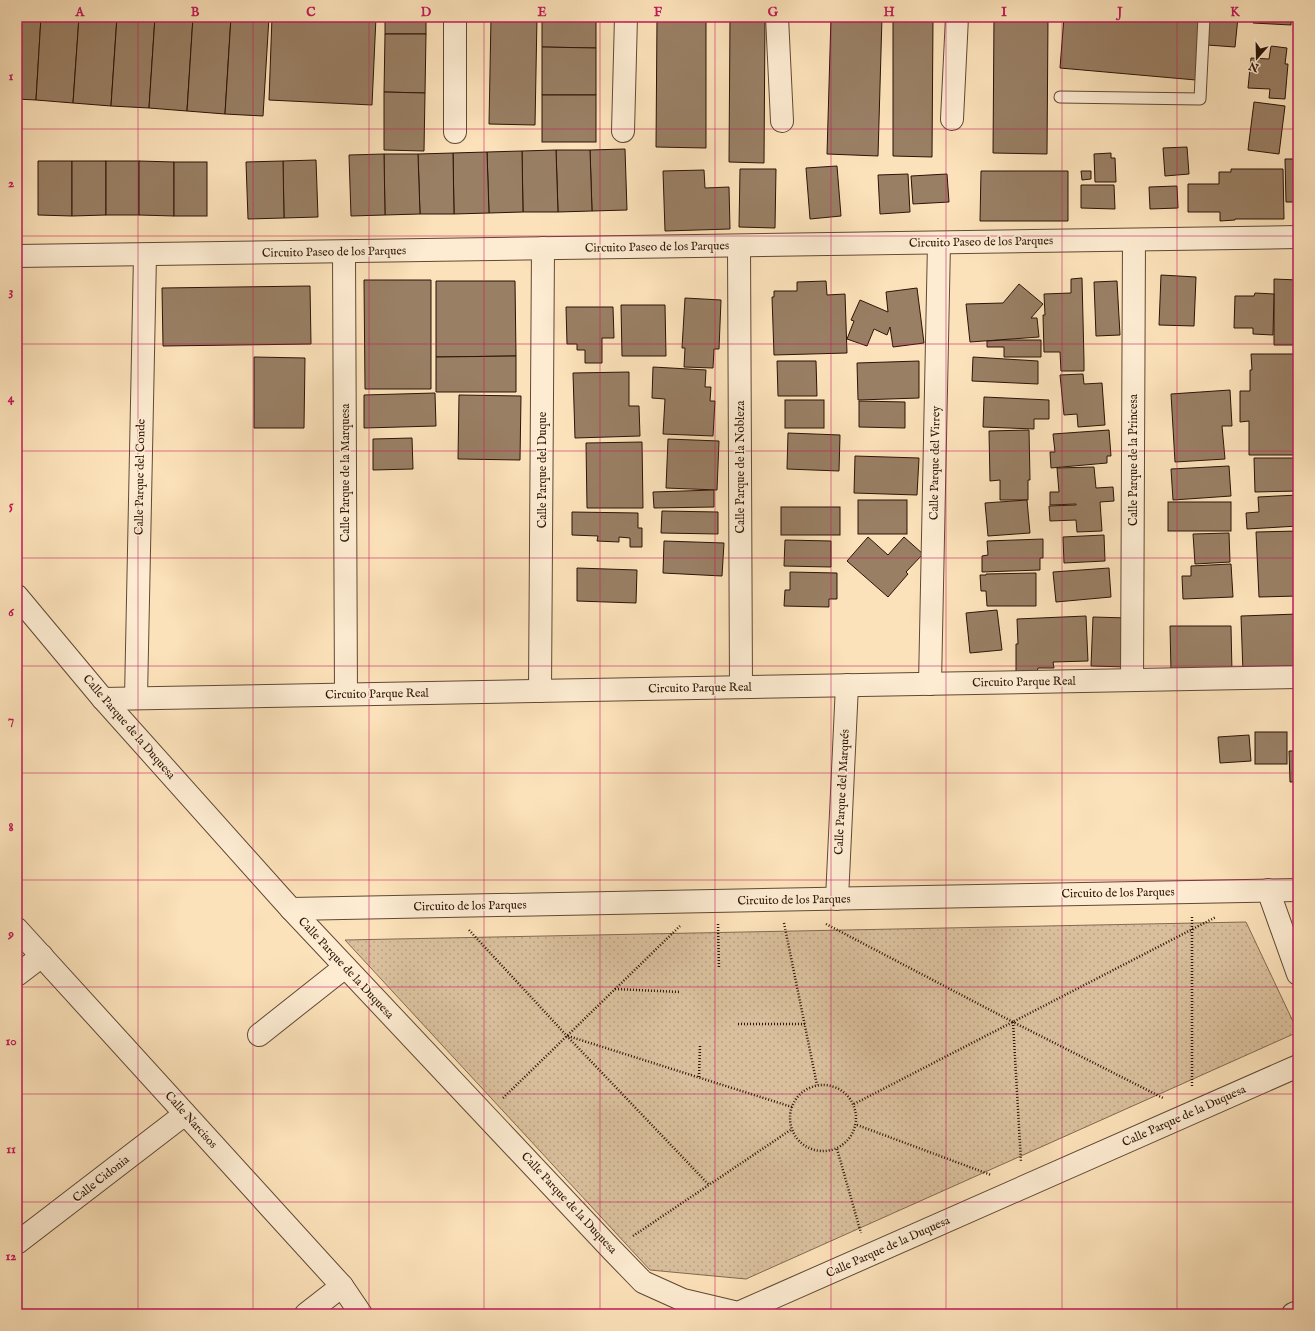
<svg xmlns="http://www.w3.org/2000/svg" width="1315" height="1331" font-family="'IM FELL English',serif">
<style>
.park{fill:url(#park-dots);stroke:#836a52}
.building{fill:#997f64;stroke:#2d1407}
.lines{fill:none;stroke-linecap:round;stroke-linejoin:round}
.service-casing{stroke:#614834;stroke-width:13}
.minor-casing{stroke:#614834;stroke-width:24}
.path{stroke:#2d1407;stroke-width:2.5;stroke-dasharray:1 2;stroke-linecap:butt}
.service{stroke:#fdecd2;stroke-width:11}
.minor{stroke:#fdecd2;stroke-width:22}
.grid{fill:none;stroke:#c2185b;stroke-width:1;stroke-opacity:0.55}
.labels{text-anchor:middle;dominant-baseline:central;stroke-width:3;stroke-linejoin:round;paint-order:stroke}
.street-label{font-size:12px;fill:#2d1407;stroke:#fdecd2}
.neatline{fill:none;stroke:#c2185b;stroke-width:1.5}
.grid-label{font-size:13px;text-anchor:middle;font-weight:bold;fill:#c2185b}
</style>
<defs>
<pattern id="park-dots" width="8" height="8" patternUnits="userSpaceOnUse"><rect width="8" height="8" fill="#d9bf9c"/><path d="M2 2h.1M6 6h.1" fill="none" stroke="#bba385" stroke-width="1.8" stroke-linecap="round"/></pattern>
</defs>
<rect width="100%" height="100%" fill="#fce2ba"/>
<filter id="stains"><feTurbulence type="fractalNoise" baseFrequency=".005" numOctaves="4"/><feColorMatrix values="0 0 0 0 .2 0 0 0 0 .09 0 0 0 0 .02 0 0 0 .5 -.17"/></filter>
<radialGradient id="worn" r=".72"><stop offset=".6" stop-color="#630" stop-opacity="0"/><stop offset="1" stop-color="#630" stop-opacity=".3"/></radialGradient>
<!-- park -->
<path class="park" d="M 1246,922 L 1298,1032 L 746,1279 L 650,1270 L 345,940 Z"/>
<!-- building -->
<g class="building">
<path d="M 17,17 L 41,17 L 36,100 L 17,99 Z"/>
<path d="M 41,17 L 79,17 L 73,103 L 36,100 Z"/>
<path d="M 79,17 L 117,17 L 111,106 L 73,103 Z"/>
<path d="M 117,17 L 155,17 L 149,108 L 111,106 Z"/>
<path d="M 155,17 L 193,17 L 187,111 L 149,108 Z"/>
<path d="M 193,17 L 231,17 L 225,114 L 187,111 Z"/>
<path d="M 231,17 L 269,17 L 263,116 L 225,114 Z"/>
<path d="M 272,17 L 376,17 L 372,105 L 269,100 Z"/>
<rect x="385" y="17" width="41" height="17"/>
<path d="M 491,17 L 537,17 L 535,125 L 489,124 Z"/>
<path d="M 542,17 L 596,17 L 596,48 L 542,47 Z"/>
<path d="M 657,17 L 706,17 L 706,148 L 656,147 Z"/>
<path d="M 730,17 L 765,17 L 764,163 L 729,162 Z"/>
<path d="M 831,17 L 882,17 L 878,156 L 827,154 Z"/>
<path d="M 893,17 L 933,17 L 932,157 L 893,156 Z"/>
<path d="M 994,17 L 1048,17 L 1047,154 L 993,153 Z"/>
<path d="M 1064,17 L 1202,17 L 1196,80 L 1060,68 Z"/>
<path d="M 1209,17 L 1238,17 L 1235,47 L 1207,45 Z"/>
<path d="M 1253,17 L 1291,17 L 1291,25 L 1253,23 Z"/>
<path d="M 385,34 L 426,34 L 425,93 L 384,92 Z"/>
<path d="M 1271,46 L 1287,48 L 1285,64 L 1288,64 L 1285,99 L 1269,98 L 1270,89 L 1248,88 L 1251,58 L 1269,59 Z"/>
<path d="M 542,47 L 596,48 L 596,95 L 542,95 Z"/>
<path d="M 384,92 L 425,93 L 424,151 L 384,150 Z"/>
<rect x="542" y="95" width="54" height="47"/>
<path d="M 1254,102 L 1285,106 L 1279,154 L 1248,150 Z"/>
<path d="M 1187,147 L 1189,174 L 1165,176 L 1163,148 Z"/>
<path d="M 625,149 L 627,210 L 592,211 L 590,150 Z"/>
<path d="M 556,150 L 590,150 L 592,211 L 558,212 Z"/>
<path d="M 556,150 L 558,212 L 523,212 L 522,151 Z"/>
<path d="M 522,151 L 523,212 L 489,213 L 487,152 Z"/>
<path d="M 487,152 L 489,213 L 454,214 L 453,153 Z"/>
<path d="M 453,153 L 454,214 L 420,214 L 418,154 Z"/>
<path d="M 1111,153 L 1111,158 L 1115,158 L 1116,182 L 1095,182 L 1094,154 Z"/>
<path d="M 384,154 L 418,154 L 420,214 L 385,215 Z"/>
<path d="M 384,154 L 385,215 L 351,216 L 349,155 Z"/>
<path d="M 1285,159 L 1298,159 L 1298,202 L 1286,202 Z"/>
<path d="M 316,160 L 318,217 L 284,218 L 283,161 Z"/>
<path d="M 38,161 L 72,161 L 72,216 L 38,215 Z"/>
<path d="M 72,161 L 106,161 L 106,215 L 72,216 Z"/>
<rect x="106" y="161" width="33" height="54"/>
<path d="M 139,161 L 174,162 L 174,216 L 139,215 Z"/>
<path d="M 283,161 L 284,218 L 248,219 L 246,162 Z"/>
<rect x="174" y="162" width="33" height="54"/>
<path d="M 837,166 L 841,216 L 810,219 L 806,168 Z"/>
<path d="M 740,169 L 776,169 L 775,228 L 739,227 Z"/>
<path d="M 1231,169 L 1283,169 L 1284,219 L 1235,219 L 1235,220 L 1220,221 L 1220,212 L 1188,212 L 1188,184 L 1219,184 L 1219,172 L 1231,172 Z"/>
<path d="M 704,170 L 705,188 L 729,187 L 730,229 L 665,231 L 663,171 Z"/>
<path d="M 981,171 L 1068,171 L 1068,221 L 980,221 Z"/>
<path d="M 1081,171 L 1091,171 L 1091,179 L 1082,180 Z"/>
<path d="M 908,174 L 910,212 L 880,214 L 878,175 Z"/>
<path d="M 947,174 L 949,202 L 913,204 L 911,176 Z"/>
<path d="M 1081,185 L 1114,185 L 1115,209 L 1081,208 Z"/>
<path d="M 1177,186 L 1178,208 L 1150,209 L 1149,187 Z"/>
<path d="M 1161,275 L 1196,277 L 1194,326 L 1159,325 Z"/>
<path d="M 1082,278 L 1084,361 L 1084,371 L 1061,371 L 1060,352 L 1044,352 L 1043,315 L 1045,315 L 1044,294 L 1071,293 L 1071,279 Z"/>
<path d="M 1274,279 L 1298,280 L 1298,345 L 1274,345 Z"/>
<path d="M 364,280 L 431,280 L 431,389 L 365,389 Z"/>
<path d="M 436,281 L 515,281 L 516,356 L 436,357 Z"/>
<path d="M 826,281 L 827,295 L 845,294 L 847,353 L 774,355 L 772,297 L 774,297 L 774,291 L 797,291 L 797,282 Z"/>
<path d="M 1117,281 L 1120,335 L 1096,336 L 1094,282 Z"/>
<path d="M 1019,284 L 1043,304 L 1031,318 L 1037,318 L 1039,337 L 970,342 L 966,304 L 1003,303 Z"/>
<path d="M 310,286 L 311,344 L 163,346 L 162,288 Z"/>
<path d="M 917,288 L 924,343 L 893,347 L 890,327 L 887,335 L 874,329 L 867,346 L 847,339 L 854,321 L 851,320 L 860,300 L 888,312 L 886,292 Z"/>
<path d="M 1255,293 L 1274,294 L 1273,335 L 1253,334 L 1253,328 L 1234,328 L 1235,296 L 1254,296 Z"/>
<path d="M 685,298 L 721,300 L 719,349 L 714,349 L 713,368 L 684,367 L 685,348 L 682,348 Z"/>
<path d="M 621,305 L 665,305 L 666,356 L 622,356 Z"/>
<path d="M 566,307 L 613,307 L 614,338 L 602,338 L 602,363 L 585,363 L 585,350 L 577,350 L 577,344 L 567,344 Z"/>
<path d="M 1004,340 L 1041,340 L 1041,357 L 1004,357 L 1004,347 L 987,347 L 987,341 Z"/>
<path d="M 1251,354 L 1295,354 L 1295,370 L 1298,370 L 1298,455 L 1249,455 L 1249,421 L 1240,422 L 1240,391 L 1250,391 L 1250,370 L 1252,370 Z"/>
<path d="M 516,356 L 516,392 L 436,392 L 436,357 Z"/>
<path d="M 254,357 L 305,358 L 304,428 L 254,428 Z"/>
<path d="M 973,357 L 1038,361 L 1038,384 L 972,381 Z"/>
<path d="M 777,361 L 816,361 L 817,396 L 778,396 Z"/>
<path d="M 919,361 L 919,398 L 858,400 L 857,363 Z"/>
<path d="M 653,367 L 706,370 L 705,387 L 711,387 L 710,401 L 715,401 L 713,436 L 663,434 L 665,399 L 652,398 Z"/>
<path d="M 629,372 L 629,406 L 639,406 L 640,436 L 575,438 L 573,373 Z"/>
<path d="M 1083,374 L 1084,384 L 1102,383 L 1105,425 L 1078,427 L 1077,414 L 1064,415 L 1060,375 Z"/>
<path d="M 1230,390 L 1232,426 L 1222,426 L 1225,459 L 1175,462 L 1171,394 Z"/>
<path d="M 435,393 L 436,426 L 364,428 L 364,395 Z"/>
<path d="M 459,395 L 521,396 L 520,460 L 458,459 Z"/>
<path d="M 984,397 L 1049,400 L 1049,419 L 1034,419 L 1034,429 L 983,427 Z"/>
<rect x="785" y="400" width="39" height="28"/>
<path d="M 859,401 L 905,402 L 905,428 L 859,427 Z"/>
<path d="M 1029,430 L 1030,480 L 1028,480 L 1028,500 L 1000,500 L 1000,480 L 990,481 L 989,431 Z"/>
<path d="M 1109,430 L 1111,456 L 1107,456 L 1107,463 L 1051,468 L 1050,452 L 1055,452 L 1053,434 Z"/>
<path d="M 788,433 L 840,435 L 839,471 L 787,469 Z"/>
<path d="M 412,438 L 413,469 L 373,470 L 373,439 Z"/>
<path d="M 668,439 L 719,441 L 717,490 L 666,488 Z"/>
<path d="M 642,442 L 643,508 L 587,508 L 586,443 Z"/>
<path d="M 855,456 L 919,458 L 917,495 L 854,493 Z"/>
<path d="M 1254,458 L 1298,458 L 1298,491 L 1255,492 Z"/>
<path d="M 1229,466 L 1231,496 L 1173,500 L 1171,469 Z"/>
<path d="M 1094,467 L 1096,488 L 1113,487 L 1114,501 L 1100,502 L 1102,531 L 1077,532 L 1076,520 L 1050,521 L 1049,506 L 1076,505 L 1076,504 L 1050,505 L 1050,492 L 1059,492 L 1057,468 Z"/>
<path d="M 714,490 L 714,507 L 654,508 L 653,492 Z"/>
<path d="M 1298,495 L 1298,526 L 1247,529 L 1246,513 L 1259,512 L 1258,497 Z"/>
<rect x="858" y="500" width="49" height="34"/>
<path d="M 1027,500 L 1030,533 L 988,536 L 985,503 Z"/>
<rect x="1168" y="502" width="63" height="29"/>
<rect x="781" y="507" width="59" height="28"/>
<path d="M 662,511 L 718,512 L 718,534 L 661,533 Z"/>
<path d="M 572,512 L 638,513 L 638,528 L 642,528 L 642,547 L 630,547 L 630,538 L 619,537 L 619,542 L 597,541 L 598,536 L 572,535 Z"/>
<path d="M 1298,531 L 1298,596 L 1259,597 L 1256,532 Z"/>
<path d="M 1229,533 L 1230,562 L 1195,564 L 1193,534 Z"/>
<path d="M 1104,535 L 1105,561 L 1064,563 L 1063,537 Z"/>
<path d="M 868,537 L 888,555 L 904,537 L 923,554 L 906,572 L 908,574 L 888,597 L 847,561 Z"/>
<path d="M 1043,539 L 1043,558 L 1040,558 L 1040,570 L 982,572 L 982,556 L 988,555 L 987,541 Z"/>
<path d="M 785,540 L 831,541 L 831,567 L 784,566 Z"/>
<path d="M 664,541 L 724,543 L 722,576 L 663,573 Z"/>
<path d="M 1231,564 L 1233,597 L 1183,599 L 1182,576 L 1191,576 L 1191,566 Z"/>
<path d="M 577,568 L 637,570 L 636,603 L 577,601 Z"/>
<path d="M 1109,568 L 1111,597 L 1056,602 L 1053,572 Z"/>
<path d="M 790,572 L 837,573 L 837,599 L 829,599 L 829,607 L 784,606 L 785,590 L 790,590 Z"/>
<path d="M 1036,573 L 1036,606 L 987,606 L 986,591 L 981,591 L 980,575 L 986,575 L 986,574 Z"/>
<path d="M 997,610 L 1002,650 L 970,653 L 966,613 Z"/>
<path d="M 1298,614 L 1298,672 L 1243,673 L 1241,616 Z"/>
<path d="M 1086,616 L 1088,661 L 1053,662 L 1054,668 L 1038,668 L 1037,672 L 1016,673 L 1016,644 L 1018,644 L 1017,619 Z"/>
<path d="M 1093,617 L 1128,618 L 1127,667 L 1091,666 Z"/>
<path d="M 1170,626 L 1231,626 L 1232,673 L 1171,673 Z"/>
<rect x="1255" y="732" width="32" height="32"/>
<path d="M 1249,735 L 1251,761 L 1220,763 L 1218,737 Z"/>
<path d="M 1289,751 L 1298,751 L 1298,782 L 1290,782 Z"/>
</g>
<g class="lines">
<defs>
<path id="service" d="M 1060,97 L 1200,99 L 1204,17"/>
<g id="minor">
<path d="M 455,17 L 455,132"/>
<path d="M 777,17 L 782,121"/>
<path d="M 952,119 L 957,17"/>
<path d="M 623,131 L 626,17"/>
<path d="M 739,246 L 741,687"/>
<path d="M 344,252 L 346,694"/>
<path d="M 17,256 L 1298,237"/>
<path d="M 17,596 L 103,699 L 291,909 L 612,1250 L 643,1282 L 683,1300 L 738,1313 L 1298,1066"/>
<path d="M 1132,680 L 1134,240"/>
<path d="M 930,684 L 939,243"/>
<path d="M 540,691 L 543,248"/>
<path d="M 136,698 L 145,255"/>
<path d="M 103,699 L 1298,677"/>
<path d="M 1268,890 L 1298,974"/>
<path d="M 837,899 L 847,685"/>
<path d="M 291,909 L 1298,890"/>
<path d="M 17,929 L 342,1286 L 361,1314"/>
<path d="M 17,975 L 42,956"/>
<path d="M 259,1035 L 345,967"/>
<path d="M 17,1243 L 185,1114"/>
<path d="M 306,1314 L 342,1286"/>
<path d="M 1293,1314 L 1298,1312"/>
</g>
</defs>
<!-- service casing -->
<use href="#service" class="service-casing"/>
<!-- minor casing -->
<use href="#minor" class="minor-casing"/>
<!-- path -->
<g class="path">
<path d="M 784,923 L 817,1085"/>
<path d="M 718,924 L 719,968"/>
<path d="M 826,924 L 1013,1022 L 1163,1098"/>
<path d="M 469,930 L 567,1036 L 709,1185"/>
<path d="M 615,989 L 680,992"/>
<path d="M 1013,1022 L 1021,1162"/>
<path d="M 738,1024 L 805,1024"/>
<path d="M 568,1036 L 792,1107"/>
<path d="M 699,1077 L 700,1046"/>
<circle cx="823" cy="1118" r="33"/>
<path d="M 1192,1086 L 1192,917"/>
<path d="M 503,1098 L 680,926"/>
<path d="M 854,1104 L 1216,917"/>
<path d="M 857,1125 L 991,1175"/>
<path d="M 837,1149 L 861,1233"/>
<path d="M 633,1236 L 792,1129"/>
</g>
<!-- service -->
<use href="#service" class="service"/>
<!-- minor -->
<use href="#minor" class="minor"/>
</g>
<!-- grid -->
<path class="grid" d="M 138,17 L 138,1314M 253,17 L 253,1314M 369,17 L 369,1314M 484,17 L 484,1314M 600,17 L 600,1314M 715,17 L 715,1314M 831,17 L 831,1314M 946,17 L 946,1314M 1062,17 L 1062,1314M 1177,17 L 1177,1314M 17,129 L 1298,129M 17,236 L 1298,236M 17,344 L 1298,344M 17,451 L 1298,451M 17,558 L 1298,558M 17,666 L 1298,666M 17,773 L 1298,773M 17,880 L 1298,880M 17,987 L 1298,987M 17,1094 L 1298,1094M 17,1202 L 1298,1202"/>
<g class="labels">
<!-- street labels -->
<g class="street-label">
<text transform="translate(981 242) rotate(-1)">Circuito Paseo de los Parques</text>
<text transform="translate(657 247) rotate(-1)">Circuito Paseo de los Parques</text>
<text transform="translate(334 252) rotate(-1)">Circuito Paseo de los Parques</text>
<text transform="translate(1133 460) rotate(-90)">Calle Parque de la Princesa</text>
<text transform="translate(935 463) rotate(-89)">Calle Parque del Virrey</text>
<text transform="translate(740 467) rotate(-90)">Calle Parque de la Nobleza</text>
<text transform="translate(542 470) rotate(-90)">Calle Parque del Duque</text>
<text transform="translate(345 473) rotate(-90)">Calle Parque de la Marquesa</text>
<text transform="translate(140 477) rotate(-89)">Calle Parque del Conde</text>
<text transform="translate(1024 682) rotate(-1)">Circuito Parque Real</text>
<text transform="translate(700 688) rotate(-1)">Circuito Parque Real</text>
<text transform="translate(377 694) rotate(-1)">Circuito Parque Real</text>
<text transform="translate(129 727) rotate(49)">Calle Parque de la Duquesa</text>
<text transform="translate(842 792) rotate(-87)">Calle Parque del Marqués</text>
<text transform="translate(1118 893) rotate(-1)">Circuito de los Parques</text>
<text transform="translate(794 900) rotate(-1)">Circuito de los Parques</text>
<text transform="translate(470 906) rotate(-1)">Circuito de los Parques</text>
<text transform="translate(346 968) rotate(47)">Calle Parque de la Duquesa</text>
<text transform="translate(1184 1116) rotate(-24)">Calle Parque de la Duquesa</text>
<text transform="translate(191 1120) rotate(48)">Calle Narcisos</text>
<text transform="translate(101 1179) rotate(-38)">Calle Cidonia</text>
<text transform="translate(569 1203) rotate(47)">Calle Parque de la Duquesa</text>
<text transform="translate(888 1247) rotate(-24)">Calle Parque de la Duquesa</text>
</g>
</g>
<!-- margin -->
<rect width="1315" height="1331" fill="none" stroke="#fce2ba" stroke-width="44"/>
<!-- north arrow -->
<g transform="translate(1257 58) rotate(200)" stroke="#fdecd2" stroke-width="3" paint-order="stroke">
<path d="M0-3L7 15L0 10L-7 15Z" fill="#2d1407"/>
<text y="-6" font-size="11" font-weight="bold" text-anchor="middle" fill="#2d1407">N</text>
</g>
<rect x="22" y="22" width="1271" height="1287" class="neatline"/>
<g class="grid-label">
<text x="80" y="16">A</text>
<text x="195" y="16">B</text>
<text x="311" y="16">C</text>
<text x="426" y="16">D</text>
<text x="542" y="16">E</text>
<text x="658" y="16">F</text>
<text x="773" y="16">G</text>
<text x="889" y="16">H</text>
<text x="1004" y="16">I</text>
<text x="1120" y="16">J</text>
<text x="1235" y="16">K</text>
<text x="11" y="80">1</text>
<text x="11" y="187">2</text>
<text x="11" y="295">3</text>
<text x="11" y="402">4</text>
<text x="11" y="509">5</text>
<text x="11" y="616">6</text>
<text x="11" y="724">7</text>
<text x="11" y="831">8</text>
<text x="11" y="938">9</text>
<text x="11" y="1045">10</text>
<text x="11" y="1153">11</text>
<text x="11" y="1260">12</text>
</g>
<rect width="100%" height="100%" filter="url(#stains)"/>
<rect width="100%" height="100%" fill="url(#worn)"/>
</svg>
